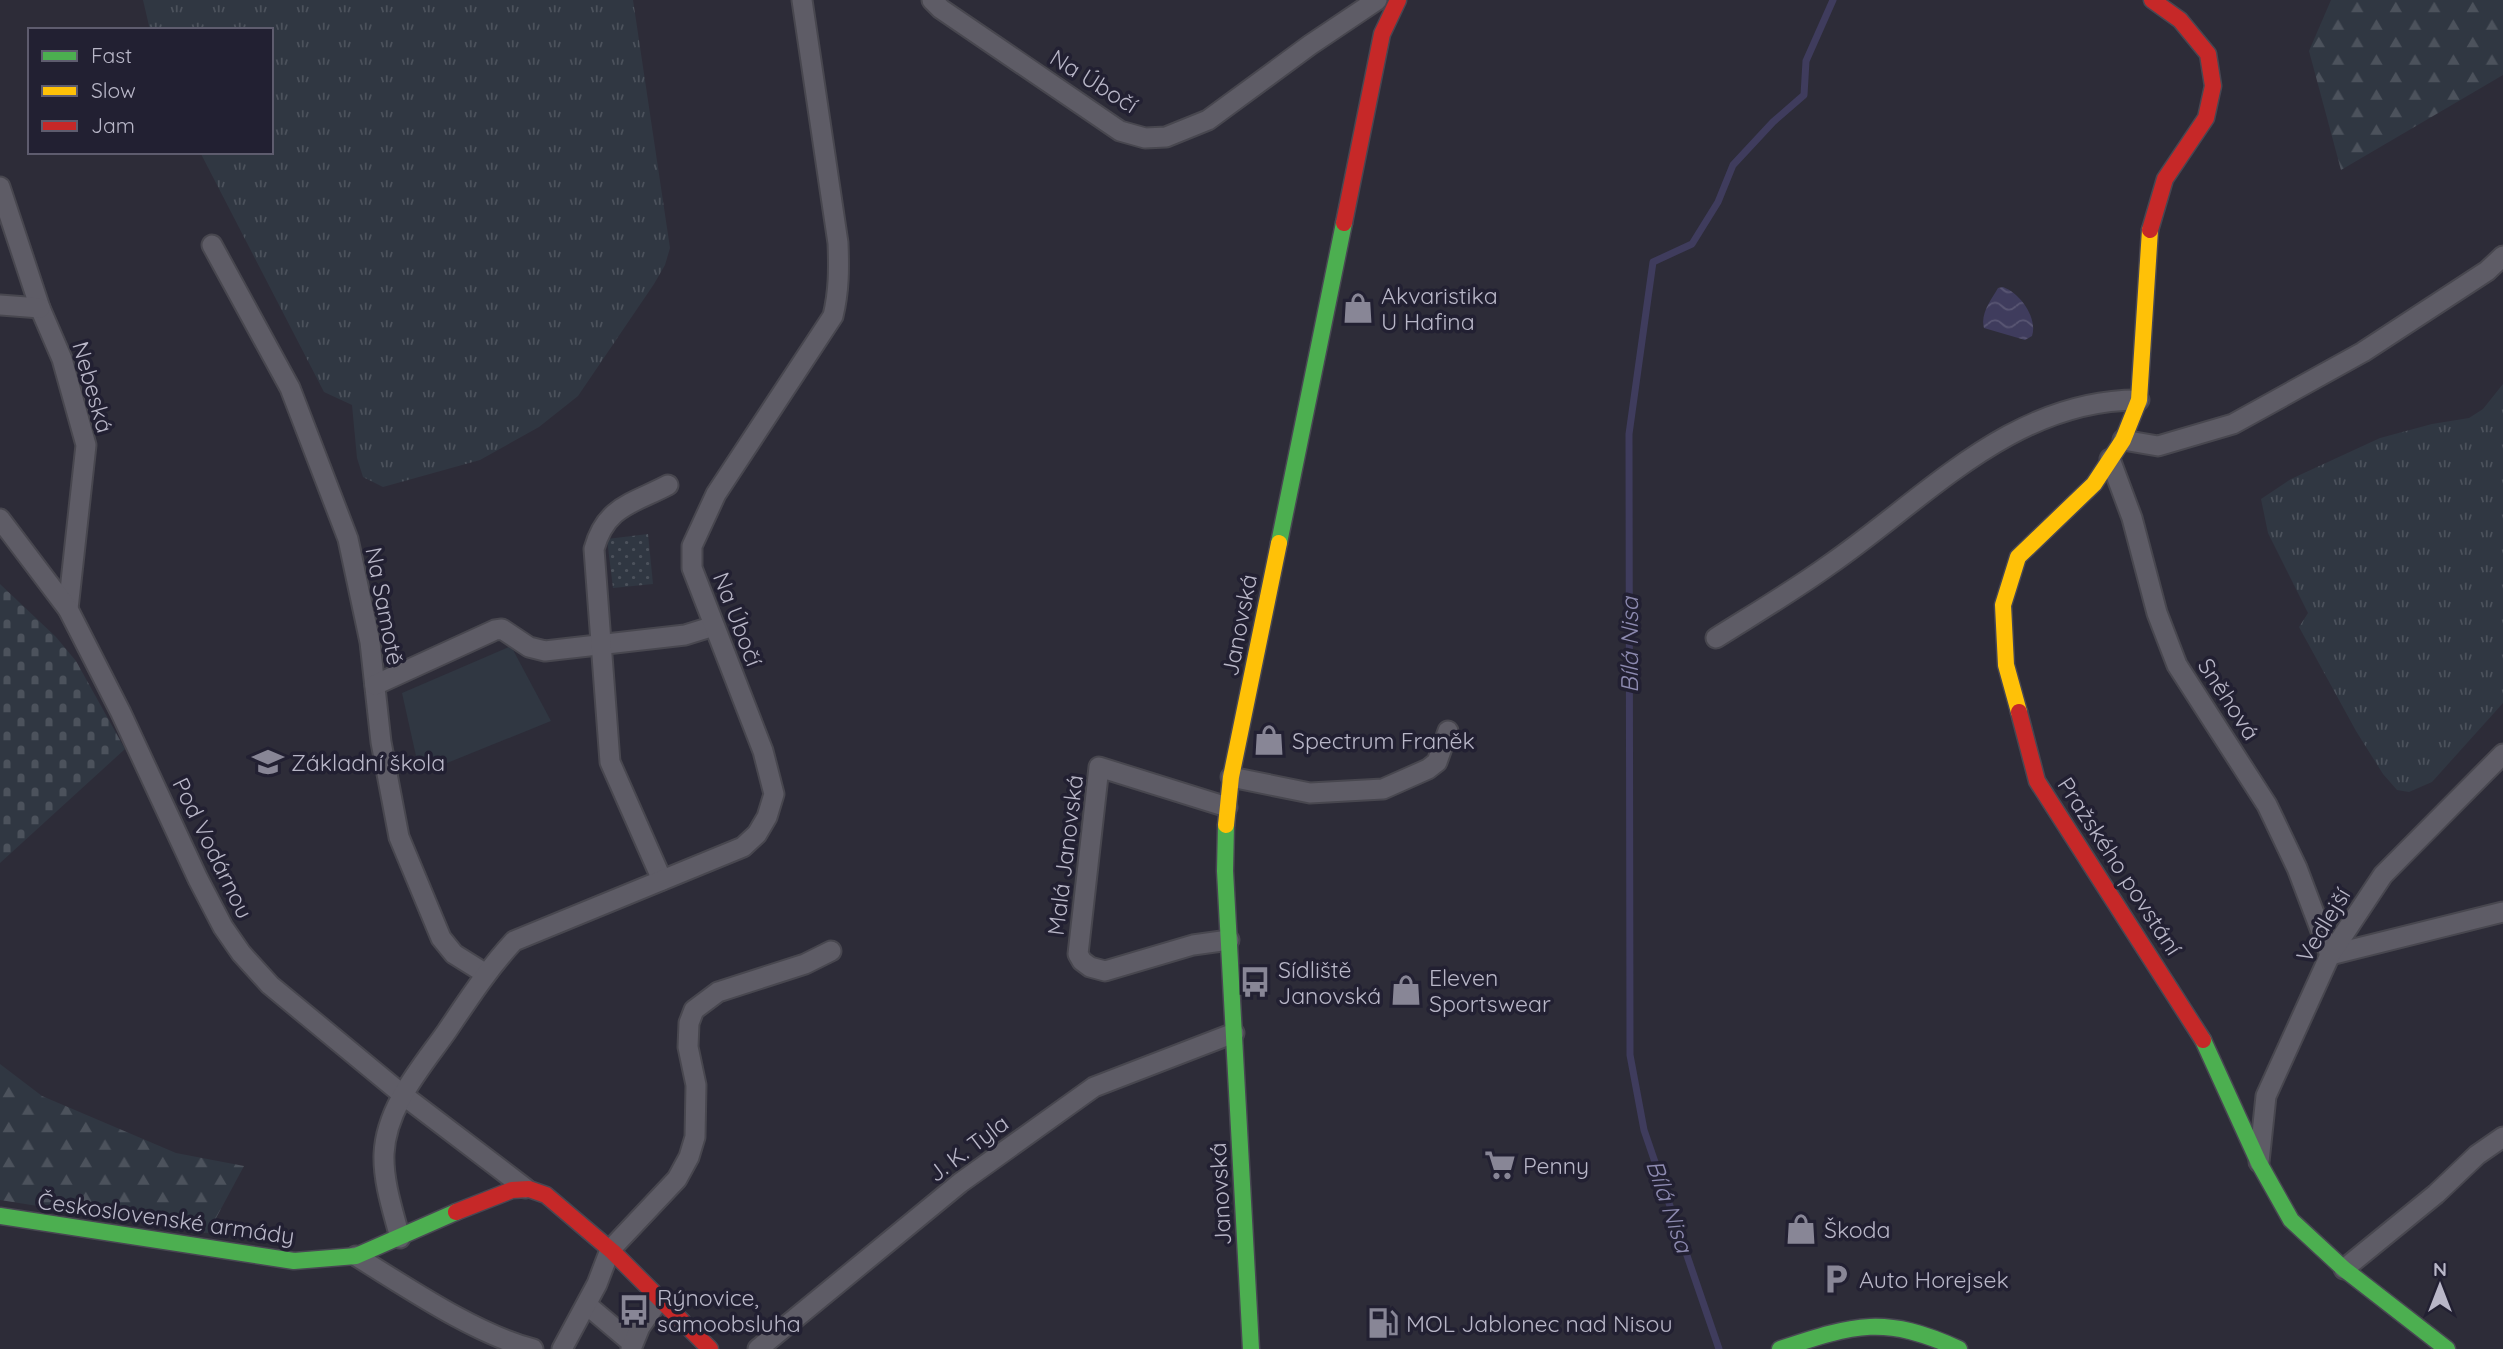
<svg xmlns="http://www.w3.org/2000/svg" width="2503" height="1349" font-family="Quicksand,sans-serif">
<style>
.grass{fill:url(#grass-tufts)}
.forest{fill:url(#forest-firs)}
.cemetery{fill:url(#cemetery-stones)}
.park{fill:url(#park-dots)}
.pitch{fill:#303742}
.water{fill:url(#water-waves)}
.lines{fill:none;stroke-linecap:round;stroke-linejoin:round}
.stream{stroke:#3f3c5d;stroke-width:7}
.street-casing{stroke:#48474f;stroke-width:23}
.fast-casing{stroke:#484752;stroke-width:19}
.slow-casing{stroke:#484752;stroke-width:19}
.jam-casing{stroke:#484752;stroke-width:19}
.street{stroke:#5e5c66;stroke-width:19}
.fast{stroke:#4caf50;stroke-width:16}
.slow{stroke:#ffc107;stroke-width:16}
.jam{stroke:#c62828;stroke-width:16}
.labels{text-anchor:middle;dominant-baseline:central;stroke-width:7;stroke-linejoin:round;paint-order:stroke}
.street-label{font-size:23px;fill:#b9b7c8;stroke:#222032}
.poi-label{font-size:23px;fill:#b9b7c8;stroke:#222032;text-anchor:start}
.water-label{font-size:24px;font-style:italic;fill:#8d8ab0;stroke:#222032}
</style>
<defs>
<pattern id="grass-tufts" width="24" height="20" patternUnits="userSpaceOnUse" patternTransform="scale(1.75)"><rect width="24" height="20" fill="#303742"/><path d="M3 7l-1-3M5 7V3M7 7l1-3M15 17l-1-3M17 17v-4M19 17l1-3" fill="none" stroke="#4c525c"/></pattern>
<pattern id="forest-firs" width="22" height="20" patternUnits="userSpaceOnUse" patternTransform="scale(1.75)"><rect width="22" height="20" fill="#303742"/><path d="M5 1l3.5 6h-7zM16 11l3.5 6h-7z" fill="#4c525c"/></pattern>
<pattern id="cemetery-stones" width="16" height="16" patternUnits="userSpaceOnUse" patternTransform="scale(1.75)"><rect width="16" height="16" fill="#303742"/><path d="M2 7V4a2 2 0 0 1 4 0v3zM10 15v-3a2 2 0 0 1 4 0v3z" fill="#4c525c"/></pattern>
<pattern id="park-dots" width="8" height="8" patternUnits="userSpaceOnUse" patternTransform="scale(1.75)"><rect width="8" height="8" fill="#303742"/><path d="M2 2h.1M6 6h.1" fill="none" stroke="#4c525c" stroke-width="1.8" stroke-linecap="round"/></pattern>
<pattern id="water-waves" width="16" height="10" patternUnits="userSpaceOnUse" patternTransform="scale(1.75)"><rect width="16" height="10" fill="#3f3c5d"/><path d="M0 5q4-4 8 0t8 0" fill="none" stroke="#595673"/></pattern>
</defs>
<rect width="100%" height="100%" fill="#2d2c38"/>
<!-- grass -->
<g class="grass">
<path d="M 143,0 L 633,0 L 670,248 L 665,265 L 654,284 L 578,396 L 539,427 L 480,460 L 383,487 L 363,477 L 357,458 L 352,405 L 324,392 L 200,152 L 271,152 L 271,30 L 150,30 Z"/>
<path d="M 2503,384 L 2503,703 L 2432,782 L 2409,792 L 2397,790 L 2383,774 L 2356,731 L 2299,627 L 2308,613 L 2268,533 L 2261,499 L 2291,479 L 2380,438 L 2432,424 L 2469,418 L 2483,409 Z"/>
</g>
<!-- forest -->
<g class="forest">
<path d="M 2331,0 L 2503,0 L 2503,75 L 2341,170 L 2309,51 Z"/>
<path d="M 0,1064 L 42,1096 L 176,1153 L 244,1166 L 208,1233 L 0,1200 Z"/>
</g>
<!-- cemetery -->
<path class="cemetery" d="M 0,584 L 56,637 L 76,661 L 125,749 L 0,863 Z"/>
<!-- park -->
<path class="park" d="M 648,534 L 653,584 L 613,588 L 607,539 Z"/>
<!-- pitch -->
<path class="pitch" d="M 511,646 L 551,721 L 420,774 L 402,693 Z"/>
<!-- water -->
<path class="water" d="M 2003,287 C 2020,293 2038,318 2032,336 L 2025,340 L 1984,328 C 1980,314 1991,300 1998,288 Z"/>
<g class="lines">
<!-- stream -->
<path class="stream" d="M 1719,1349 L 1644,1130 L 1630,1055 L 1629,434 L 1653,262 L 1692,244 L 1718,202 L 1733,165 L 1773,122 L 1804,95 L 1806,61 L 1833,0"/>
<defs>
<g id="street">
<path d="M 932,0 L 941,9 L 1120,131 L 1145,138 L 1166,137 L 1208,120 L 1310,45 L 1377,0"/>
<path d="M 0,187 L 40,308 L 62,359 L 86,445 L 68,609"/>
<path d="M 212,245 L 290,388 L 348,539 L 370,642 L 381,742 L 399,837 L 441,938 L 454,954 L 486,974"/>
<path d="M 0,305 L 40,308"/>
<path d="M 2123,440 L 2158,446 L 2233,424 L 2363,352 L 2487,271 L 2503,256"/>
<path d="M 2110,459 L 2132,518 L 2157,613 L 2177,665 L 2267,805 L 2297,868 L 2330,955 L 2503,912"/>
<path d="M 0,519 L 68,609 L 121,713 L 198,879 L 223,927 L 241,953 L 270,985 L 403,1095 L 525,1188"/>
<path d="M 1716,638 C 1754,614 1793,591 1829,565 C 1926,498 2013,399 2139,400"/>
<path d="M 375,685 L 495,630 L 502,629 L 529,647 L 545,651 L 685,635 L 714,626"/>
<path d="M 1231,777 L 1310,793 L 1383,789 L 1428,769 L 1437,762 L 1448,731"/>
<path d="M 1227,807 L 1099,767 L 1078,954 L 1082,961 L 1090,967 L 1105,971 L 1193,945 L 1229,940"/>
<path d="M 662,880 L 610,762 L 594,549 C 606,506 632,504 668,485"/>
<path d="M 2259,1162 L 2266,1096 L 2330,955 L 2383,875 L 2503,754"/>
<path d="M 400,1238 C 393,1211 383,1182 384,1154 C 386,1107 421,1068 447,1031 C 468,1000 488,969 514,941 L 743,847 L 757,834 L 767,817 L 774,794 L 763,751 L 692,568 L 692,546 L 716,494 L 833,316 C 839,291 839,269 838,243 L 802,0"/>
<path d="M 356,1256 C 408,1288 475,1334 533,1349"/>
<path d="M 2344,1269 L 2436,1194 L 2477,1155 L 2503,1137"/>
<path d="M 587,1305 L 632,1343"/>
<path d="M 562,1349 L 597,1284 L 610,1250 L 677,1179 L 689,1157 L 695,1137 L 696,1085 L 688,1047 L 689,1023 L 694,1010 L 718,992 L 805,964 L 831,951"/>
<path d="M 631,1349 L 640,1327 L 659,1300"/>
<path d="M 758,1349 L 960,1183 L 1094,1087 L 1234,1033"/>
</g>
<g id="fast">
<path d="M 1279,543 L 1344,223"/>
<path d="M 1226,825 L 1225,871 L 1251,1349"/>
<path d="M 2203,1040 L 2259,1163 L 2291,1220 L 2344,1269 L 2447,1349"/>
<path d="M 0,1216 L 294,1261 L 356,1256 L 456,1212"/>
<path d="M 1780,1349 C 1856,1324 1884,1315 1959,1349"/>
</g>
<g id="slow">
<path d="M 2019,712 L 2006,665 L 2003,605 L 2018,557 L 2094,484 L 2123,440 L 2139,400 L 2150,230"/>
<path d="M 1226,825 L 1231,777 L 1279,543"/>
</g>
<g id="jam">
<path d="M 1344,223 L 1382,34 L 1398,0"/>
<path d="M 2150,230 L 2165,179 L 2206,118 L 2213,86 L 2208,54 L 2180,20 L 2152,0"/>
<path d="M 2019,712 L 2037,781 L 2203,1040"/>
<path d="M 456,1212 L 512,1190 L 529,1189 L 546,1195 L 613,1252 L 710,1349"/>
</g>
</defs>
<!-- street casing -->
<use href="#street" class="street-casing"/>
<!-- fast casing -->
<use href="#fast" class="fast-casing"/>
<!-- slow casing -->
<use href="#slow" class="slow-casing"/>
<!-- jam casing -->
<use href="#jam" class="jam-casing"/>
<!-- street -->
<use href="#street" class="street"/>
<!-- fast -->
<use href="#fast" class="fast"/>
<!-- slow -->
<use href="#slow" class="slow"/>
<!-- jam -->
<use href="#jam" class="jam"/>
</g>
<!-- icons -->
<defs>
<symbol id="shop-bare" viewBox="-9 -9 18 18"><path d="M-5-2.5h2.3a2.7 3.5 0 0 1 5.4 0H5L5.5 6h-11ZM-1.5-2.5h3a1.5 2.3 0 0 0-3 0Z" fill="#888696" stroke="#222032" stroke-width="2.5" paint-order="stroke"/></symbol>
<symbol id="school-bare" viewBox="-9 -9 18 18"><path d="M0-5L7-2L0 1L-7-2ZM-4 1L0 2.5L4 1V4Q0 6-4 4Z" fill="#888696" stroke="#222032" stroke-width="2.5" paint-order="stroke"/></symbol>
<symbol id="bus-bare" viewBox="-9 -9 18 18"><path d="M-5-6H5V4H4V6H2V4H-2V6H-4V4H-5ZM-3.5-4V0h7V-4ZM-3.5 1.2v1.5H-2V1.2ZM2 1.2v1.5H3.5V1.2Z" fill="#888696" stroke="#222032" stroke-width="2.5" paint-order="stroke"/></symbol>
<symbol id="supermarket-bare" viewBox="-9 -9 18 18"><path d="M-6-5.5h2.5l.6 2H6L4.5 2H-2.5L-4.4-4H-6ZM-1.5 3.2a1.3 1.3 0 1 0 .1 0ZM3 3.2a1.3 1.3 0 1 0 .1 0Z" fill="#888696" stroke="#222032" stroke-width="2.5" paint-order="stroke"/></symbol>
<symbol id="parking-bare" viewBox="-9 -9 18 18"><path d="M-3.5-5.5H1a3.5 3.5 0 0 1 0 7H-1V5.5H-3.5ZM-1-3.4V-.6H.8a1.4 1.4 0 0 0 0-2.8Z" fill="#888696" stroke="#222032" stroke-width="2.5" paint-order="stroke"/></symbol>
<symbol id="fuel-bare" viewBox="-9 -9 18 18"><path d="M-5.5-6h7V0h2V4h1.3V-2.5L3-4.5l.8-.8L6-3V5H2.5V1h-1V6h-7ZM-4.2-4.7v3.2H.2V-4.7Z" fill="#888696" stroke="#222032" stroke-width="2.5" paint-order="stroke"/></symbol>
</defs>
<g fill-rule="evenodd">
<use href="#shop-bare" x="1336" y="286" width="44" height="44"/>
<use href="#shop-bare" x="1247" y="718" width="44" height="44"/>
<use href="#school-bare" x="246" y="740" width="44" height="44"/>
<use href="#bus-bare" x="1233" y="960" width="44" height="44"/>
<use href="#shop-bare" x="1384" y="968" width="44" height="44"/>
<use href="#supermarket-bare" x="1478" y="1143" width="44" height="44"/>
<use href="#shop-bare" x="1779" y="1207" width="44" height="44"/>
<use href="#parking-bare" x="1814" y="1257" width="44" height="44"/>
<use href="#bus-bare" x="612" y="1288" width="44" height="44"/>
<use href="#fuel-bare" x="1361" y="1301" width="44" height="44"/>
</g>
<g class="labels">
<!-- street labels -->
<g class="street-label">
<text transform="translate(1094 81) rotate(32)">Na Úbočí</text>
<text transform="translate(93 387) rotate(74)">Nebeská</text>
<text transform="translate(385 606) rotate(79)">Na Samotě</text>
<text transform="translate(738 619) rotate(69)">Na Úbočí</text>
<text transform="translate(1239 625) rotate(-79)">Janovská</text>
<text transform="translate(2229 699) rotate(57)">Sněhová</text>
<text transform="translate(213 848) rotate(64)">Pod Vodárnou</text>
<text transform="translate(1065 855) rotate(-83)">Malá Janovská</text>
<text transform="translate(2120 866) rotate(57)">Pražského povstání</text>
<text transform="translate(2323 925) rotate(-59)">Vedlejší</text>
<text transform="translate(968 1148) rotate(-37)">J. K. Tyla</text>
<text transform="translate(1220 1194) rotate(-93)">Janovská</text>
<text transform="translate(166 1218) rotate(8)">Československé armády</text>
</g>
<!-- poi labels -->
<g class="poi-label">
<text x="1381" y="295">Akvaristika<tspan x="1381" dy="26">U Hafina</tspan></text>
<text x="1292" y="740">Spectrum Franěk</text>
<text x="291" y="762">Základní škola</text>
<text x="1278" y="969">Sídliště<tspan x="1278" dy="26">Janovská</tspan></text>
<text x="1429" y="977">Eleven<tspan x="1429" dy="26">Sportswear</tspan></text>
<text x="1523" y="1165">Penny</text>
<text x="1824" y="1229">Škoda</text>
<text x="1859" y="1279">Auto Horejsek</text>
<text x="657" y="1297">Rýnovice,<tspan x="657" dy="26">samoobsluha</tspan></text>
<text x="1406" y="1323">MOL Jablonec nad Nisou</text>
</g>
<!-- water labels -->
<g class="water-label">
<text transform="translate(1629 645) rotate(-90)">Bílá Nisa</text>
<text transform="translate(1670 1206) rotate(71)">Bílá Nisa</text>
</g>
</g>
<!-- legend -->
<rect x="28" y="28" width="245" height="126" fill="#222032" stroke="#5e5c6e" stroke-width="2"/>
<rect x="42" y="51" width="35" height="10" fill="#4caf50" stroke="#5e5c6e" stroke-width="2"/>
<text x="91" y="63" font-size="21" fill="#b9b7c8">Fast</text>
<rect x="42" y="86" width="35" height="10" fill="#ffc107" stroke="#5e5c6e" stroke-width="2"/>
<text x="91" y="98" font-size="21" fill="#b9b7c8">Slow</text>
<rect x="42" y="121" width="35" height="10" fill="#c62828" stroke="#5e5c6e" stroke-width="2"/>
<text x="91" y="133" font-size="21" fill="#b9b7c8">Jam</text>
<!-- north arrow -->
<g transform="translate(2440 1286)" stroke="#222032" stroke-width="5" paint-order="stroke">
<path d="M0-5L12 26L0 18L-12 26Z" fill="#b9b7c8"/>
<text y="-10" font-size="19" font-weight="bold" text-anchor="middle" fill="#b9b7c8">N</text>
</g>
</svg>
